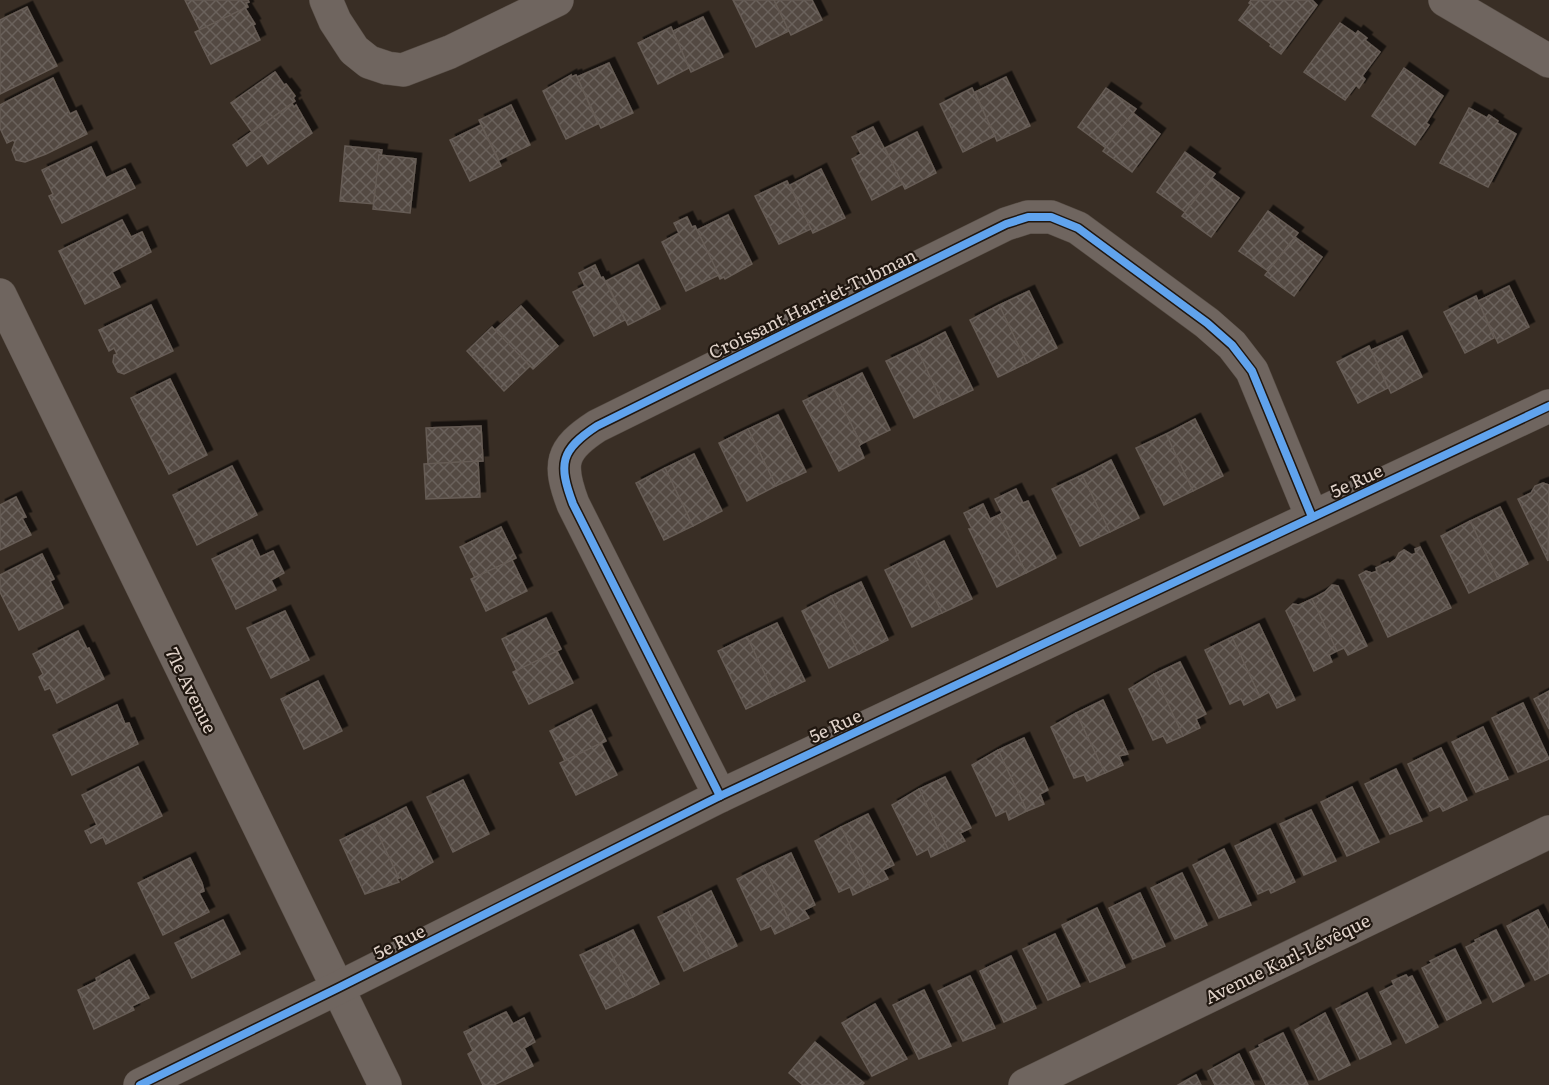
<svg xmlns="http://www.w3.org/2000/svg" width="1549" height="1085" font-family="Literata,serif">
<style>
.building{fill:url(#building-cross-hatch);stroke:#665c55;stroke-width:1.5;filter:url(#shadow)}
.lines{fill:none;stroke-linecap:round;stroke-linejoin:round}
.street-casing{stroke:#554b43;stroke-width:34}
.street{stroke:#6f655f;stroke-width:33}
.cycleway-casing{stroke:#201710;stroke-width:11}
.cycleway{stroke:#60a3ed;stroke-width:8}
.labels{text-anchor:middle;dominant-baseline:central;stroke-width:4.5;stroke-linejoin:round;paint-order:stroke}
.street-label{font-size:18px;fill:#e1d3ca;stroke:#201710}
</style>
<defs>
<pattern id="building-cross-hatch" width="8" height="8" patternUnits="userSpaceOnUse" patternTransform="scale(1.5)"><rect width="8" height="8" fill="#524942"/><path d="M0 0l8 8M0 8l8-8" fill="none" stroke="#6b625c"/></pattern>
<filter id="shadow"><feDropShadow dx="5.5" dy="-5.5" stdDeviation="0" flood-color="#0009"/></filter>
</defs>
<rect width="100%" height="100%" fill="#392e25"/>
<!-- building -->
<g class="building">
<path d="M 185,0 L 248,0 L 249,2 L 246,3 L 248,7 L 200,30 Z"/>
<path d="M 733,0 L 774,0 L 789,31 L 756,47 Z"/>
<path d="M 774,0 L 812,0 L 822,20 L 791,35 Z"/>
<path d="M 1251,0 L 1312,0 L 1317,5 L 1281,54 L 1270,46 L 1271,44 L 1239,20 L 1251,4 L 1249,3 Z"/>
<path d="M 27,7 L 57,66 L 0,94 L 0,20 Z"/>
<path d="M 245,8 L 255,24 L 253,25 L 260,40 L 211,64 L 195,32 Z"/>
<path d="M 703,17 L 723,57 L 691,72 L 673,31 Z"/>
<path d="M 1340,23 L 1356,34 L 1358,31 L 1367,38 L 1365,40 L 1380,52 L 1362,76 L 1365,79 L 1359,88 L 1356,85 L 1345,100 L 1304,72 Z"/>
<path d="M 671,27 L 689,68 L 658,84 L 638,43 Z"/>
<path d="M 609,63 L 633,113 L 601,128 L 577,77 Z"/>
<path d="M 1404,68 L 1443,96 L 1426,123 L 1429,125 L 1415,145 L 1372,116 Z"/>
<path d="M 275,72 L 284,85 L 286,84 L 295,96 L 293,98 L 295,101 L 252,132 L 231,103 Z"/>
<path d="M 571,75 L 571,77 L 576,75 L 598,124 L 566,139 L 543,91 Z"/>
<path d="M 1006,77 L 1030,126 L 997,141 L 975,92 Z"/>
<path d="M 53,78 L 70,114 L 76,111 L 87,134 L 46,154 L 25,162 L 16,160 L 12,150 L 15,142 L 13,140 L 7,143 L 0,128 L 0,105 Z"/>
<path d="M 972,88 L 995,136 L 963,152 L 940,104 Z"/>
<path d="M 1106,88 L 1136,109 L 1106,148 L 1078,127 Z"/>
<path d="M 292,104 L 294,107 L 296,105 L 312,133 L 268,164 L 262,155 L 247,166 L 233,145 Z"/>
<path d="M 511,105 L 530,145 L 499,160 L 479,120 Z"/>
<path d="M 1469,108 L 1487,118 L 1489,115 L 1498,121 L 1497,123 L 1516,134 L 1488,187 L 1440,163 Z"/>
<path d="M 1133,113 L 1160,134 L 1132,172 L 1103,151 Z"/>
<path d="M 481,125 L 501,166 L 470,181 L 450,140 Z"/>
<path d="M 873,127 L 903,184 L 872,200 L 852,159 L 861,154 L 852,137 Z"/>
<path d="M 917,132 L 936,173 L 905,189 L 885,148 Z"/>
<path d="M 345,146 L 382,150 L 381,156 L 379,155 L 375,204 L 340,201 Z"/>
<path d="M 91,147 L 106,178 L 125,169 L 135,188 L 62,223 L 49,196 L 53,194 L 42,170 Z"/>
<path d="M 1185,152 L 1215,174 L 1185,212 L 1157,192 Z"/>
<path d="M 379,155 L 416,159 L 410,213 L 373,209 Z"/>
<path d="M 821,169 L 845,218 L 813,233 L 790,185 Z"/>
<path d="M 1212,178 L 1239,198 L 1211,237 L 1182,216 Z"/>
<path d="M 787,181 L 811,229 L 779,244 L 755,196 Z"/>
<path d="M 1268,211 L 1298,233 L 1268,271 L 1239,251 Z"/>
<path d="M 728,215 L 752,264 L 725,279 L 724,277 L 720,279 L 697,230 Z"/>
<path d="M 687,217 L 692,227 L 695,226 L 719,275 L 686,291 L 662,242 L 679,233 L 674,223 Z"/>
<path d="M 122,220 L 131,237 L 142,232 L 151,252 L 112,272 L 120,287 L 85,304 L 59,251 Z"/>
<path d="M 1295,237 L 1322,257 L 1294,296 L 1265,275 Z"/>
<path d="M 595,265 L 601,278 L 603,277 L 625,320 L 594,336 L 573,292 L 585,286 L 579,273 Z"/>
<path d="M 638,265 L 660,309 L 628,325 L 606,281 Z"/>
<path d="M 1509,286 L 1529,327 L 1498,343 L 1478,301 Z"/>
<path d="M 1029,291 L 1057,348 L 1027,363 L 999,305 Z"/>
<path d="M 1476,296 L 1494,338 L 1465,353 L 1444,312 Z"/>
<path d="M 151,305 L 173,351 L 124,374 L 118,372 L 113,362 L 114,355 L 117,354 L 114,348 L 109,351 L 99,330 Z"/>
<path d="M 999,305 L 1027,363 L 998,377 L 970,320 Z"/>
<path d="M 521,306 L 558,346 L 533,369 L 495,330 Z"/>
<path d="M 492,327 L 530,366 L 504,391 L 467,351 Z"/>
<path d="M 945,332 L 973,390 L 943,404 L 916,347 Z"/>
<path d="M 1402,336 L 1422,377 L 1391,393 L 1371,350 Z"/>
<path d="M 1369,346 L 1388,388 L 1358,403 L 1337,362 Z"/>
<path d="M 916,347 L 943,404 L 914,418 L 886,361 Z"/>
<path d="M 862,373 L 890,430 L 861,444 L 833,387 Z"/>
<path d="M 170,379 L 207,455 L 169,474 L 131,398 Z"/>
<path d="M 833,387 L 861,444 L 859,446 L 864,458 L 839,471 L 803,401 Z"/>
<path d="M 778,415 L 806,472 L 776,486 L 748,429 Z"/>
<path d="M 1195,419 L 1223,476 L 1193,491 L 1166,434 Z"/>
<path d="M 481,426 L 483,461 L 428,464 L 426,428 Z"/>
<path d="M 748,429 L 776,486 L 747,501 L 719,443 Z"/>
<path d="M 1166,434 L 1193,491 L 1164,505 L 1136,448 Z"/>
<path d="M 694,454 L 722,511 L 693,526 L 665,468 Z"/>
<path d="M 1111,460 L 1139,518 L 1110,532 L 1082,475 Z"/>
<path d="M 478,461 L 480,497 L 426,499 L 424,464 Z"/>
<path d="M 232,466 L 257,515 L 197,545 L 173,495 Z"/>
<path d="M 665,468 L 693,526 L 664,540 L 636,483 Z"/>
<path d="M 1082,475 L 1110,532 L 1080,546 L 1052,489 Z"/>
<path d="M 1543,483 L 1549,485 L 1548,561 L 1518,499 L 1531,493 L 1535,486 Z"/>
<path d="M 1016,489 L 1023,503 L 1028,501 L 1056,558 L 1026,573 L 999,515 L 1002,513 L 995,499 Z"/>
<path d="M 16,497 L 26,517 L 22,518 L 31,535 L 0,550 L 0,505 Z"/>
<path d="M 983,504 L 990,519 L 999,515 L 1026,573 L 997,587 L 969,529 L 972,529 L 964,513 Z"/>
<path d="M 1500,507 L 1528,564 L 1498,579 L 1470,521 Z"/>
<path d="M 1470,521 L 1498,579 L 1469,593 L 1441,536 Z"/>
<path d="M 501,527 L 516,558 L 475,578 L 460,547 Z"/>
<path d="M 252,540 L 260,557 L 273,551 L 284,573 L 271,580 L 276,590 L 236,609 L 212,559 Z"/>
<path d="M 944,541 L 972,599 L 942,613 L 914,556 Z"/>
<path d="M 1420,547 L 1451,608 L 1388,637 L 1359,575 L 1366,571 L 1372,573 L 1377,571 L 1376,568 L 1388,562 L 1389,564 L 1396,559 L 1399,553 L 1404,550 L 1412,555 L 1416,553 L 1415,549 Z"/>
<path d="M 42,554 L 54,579 L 50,581 L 63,608 L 19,630 L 0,592 L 0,575 Z"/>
<path d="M 914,556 L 942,613 L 912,627 L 885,570 Z"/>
<path d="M 512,560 L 527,591 L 486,611 L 471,579 Z"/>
<path d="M 861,582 L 888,640 L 859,654 L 831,596 Z"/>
<path d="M 1332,585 L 1338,586 L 1367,646 L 1348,655 L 1344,648 L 1337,651 L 1312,599 L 1325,592 Z"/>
<path d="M 831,596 L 859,654 L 829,668 L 802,611 Z"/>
<path d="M 1312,599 L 1337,651 L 1329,655 L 1332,662 L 1314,671 L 1286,611 L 1293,604 L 1299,605 Z"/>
<path d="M 285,611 L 309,660 L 271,678 L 247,628 Z"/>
<path d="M 546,618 L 561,649 L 517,671 L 502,639 Z"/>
<path d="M 777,623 L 805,681 L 775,695 L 747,637 Z"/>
<path d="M 1259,624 L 1295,700 L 1277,708 L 1269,692 L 1260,697 L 1232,637 Z"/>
<path d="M 78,631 L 87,649 L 89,648 L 104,679 L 57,703 L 50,688 L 45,690 L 39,677 L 43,674 L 33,654 Z"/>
<path d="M 747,637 L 775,695 L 746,709 L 718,651 Z"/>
<path d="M 1232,637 L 1260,697 L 1244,705 L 1241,699 L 1230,704 L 1205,650 Z"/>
<path d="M 557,651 L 573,683 L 529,704 L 513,672 Z"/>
<path d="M 1180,662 L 1206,714 L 1196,719 L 1200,728 L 1183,736 L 1154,674 Z"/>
<path d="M 1154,674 L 1183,736 L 1167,743 L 1163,736 L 1153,740 L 1129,689 Z"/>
<path d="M 318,681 L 342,731 L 304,749 L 281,699 Z"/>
<path d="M 1549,691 L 1549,729 L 1534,699 Z"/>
<path d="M 1103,700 L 1128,754 L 1119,756 L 1123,765 L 1105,773 L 1076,713 Z"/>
<path d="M 1523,703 L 1549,759 L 1518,772 L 1492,718 Z"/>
<path d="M 117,705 L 125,724 L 129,723 L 138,744 L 72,775 L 53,735 Z"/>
<path d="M 591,710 L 606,741 L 565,761 L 550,731 Z"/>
<path d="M 1076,713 L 1105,773 L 1087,781 L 1084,775 L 1074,778 L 1051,727 Z"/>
<path d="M 1483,727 L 1508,779 L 1476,792 L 1452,742 Z"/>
<path d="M 1024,738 L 1048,790 L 1040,794 L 1044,804 L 1027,811 L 998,750 Z"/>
<path d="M 601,743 L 617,775 L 576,795 L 560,763 Z"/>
<path d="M 1441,748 L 1467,800 L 1443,811 L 1440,806 L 1430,811 L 1408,764 Z"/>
<path d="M 998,750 L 1027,811 L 1009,820 L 1006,811 L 996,816 L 972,765 Z"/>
<path d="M 138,767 L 162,816 L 106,844 L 103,837 L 91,843 L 85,831 L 97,825 L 82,795 Z"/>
<path d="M 1396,769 L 1422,821 L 1390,834 L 1365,784 Z"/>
<path d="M 945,777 L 971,828 L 960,833 L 965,841 L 948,849 L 919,789 Z"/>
<path d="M 463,780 L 489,834 L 453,852 L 427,797 Z"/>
<path d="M 1352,787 L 1379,842 L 1347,856 L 1321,802 Z"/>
<path d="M 919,789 L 948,849 L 931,857 L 928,849 L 917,855 L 892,805 Z"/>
<path d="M 406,807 L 433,862 L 402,880 L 401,877 L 399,878 L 373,824 Z"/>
<path d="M 1311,810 L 1336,861 L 1304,875 L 1280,824 Z"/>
<path d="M 868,814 L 894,865 L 883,870 L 888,879 L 870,887 L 841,827 Z"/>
<path d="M 373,824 L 399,878 L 397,879 L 399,882 L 365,894 L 340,840 Z"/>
<path d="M 841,827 L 870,887 L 853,895 L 850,887 L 839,892 L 815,841 Z"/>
<path d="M 1270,829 L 1295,882 L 1271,893 L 1269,889 L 1258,894 L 1235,846 Z"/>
<path d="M 1224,849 L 1251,905 L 1219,918 L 1193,865 Z"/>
<path d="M 791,853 L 815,905 L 804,910 L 809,918 L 792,926 L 763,866 Z"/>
<path d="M 190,858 L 202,883 L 204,891 L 199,893 L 209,912 L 163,935 L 138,883 Z"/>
<path d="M 763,866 L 792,926 L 775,934 L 771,926 L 761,930 L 737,879 Z"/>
<path d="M 1182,873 L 1207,925 L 1175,939 L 1151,888 Z"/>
<path d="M 711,891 L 737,946 L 711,958 L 685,904 Z"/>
<path d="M 1140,893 L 1165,946 L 1133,959 L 1109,908 Z"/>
<path d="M 685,904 L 711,958 L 684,971 L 658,917 Z"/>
<path d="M 1097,908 L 1125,967 L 1090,982 L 1062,925 Z"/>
<path d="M 1538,910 L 1549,931 L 1549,973 L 1535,980 L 1507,926 Z"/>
<path d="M 223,920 L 240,954 L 192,978 L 175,943 Z"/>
<path d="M 633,930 L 659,984 L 633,997 L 606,943 Z"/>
<path d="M 1496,930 L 1524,986 L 1493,1002 L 1466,947 L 1476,942 L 1475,940 Z"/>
<path d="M 1055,934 L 1080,986 L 1048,1000 L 1023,949 Z"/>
<path d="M 606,943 L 633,997 L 606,1009 L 580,955 Z"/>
<path d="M 1455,949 L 1481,1003 L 1447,1020 L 1422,968 L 1432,963 L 1430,961 Z"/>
<path d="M 1011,956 L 1036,1008 L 1004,1022 L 980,971 Z"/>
<path d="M 129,960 L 149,998 L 132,1006 L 134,1010 L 94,1029 L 78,990 L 97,981 L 96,978 Z"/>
<path d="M 1406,975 L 1408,978 L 1412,976 L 1438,1027 L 1406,1043 L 1380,992 L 1394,985 L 1392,981 Z"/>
<path d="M 970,976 L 995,1028 L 963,1041 L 938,991 Z"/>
<path d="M 924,990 L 951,1046 L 919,1059 L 893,1005 Z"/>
<path d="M 1367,993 L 1391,1044 L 1360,1059 L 1336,1009 Z"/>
<path d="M 875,1004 L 907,1059 L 872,1076 L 842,1023 Z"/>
<path d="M 506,1012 L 513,1024 L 524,1018 L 535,1042 L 524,1048 L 533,1066 L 494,1085 L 483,1085 L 468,1054 L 473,1051 L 464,1032 Z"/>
<path d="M 1325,1013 L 1350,1065 L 1319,1080 L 1295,1030 Z"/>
<path d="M 1283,1033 L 1308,1085 L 1266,1085 L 1250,1052 L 1260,1047 L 1259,1045 Z"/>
<path d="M 815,1042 L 864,1083 L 862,1085 L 803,1085 L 789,1073 Z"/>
<path d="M 1239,1054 L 1254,1085 L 1215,1085 L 1208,1071 Z"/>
<path d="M 1196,1075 L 1201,1085 L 1178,1085 Z"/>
</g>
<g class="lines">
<defs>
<g id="street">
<path d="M 326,0 L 335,21 L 354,50 L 369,62 L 387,68 L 403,70 L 450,52 L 557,0"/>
<path d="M 1445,0 L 1549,61"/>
<path d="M 0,295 L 385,1085"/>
<path d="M 720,796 L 573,504 C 558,464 560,450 597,426 L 1006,224 L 1028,217 L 1051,217 L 1078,228 L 1207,323 L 1232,345 L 1252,371 L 1312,517"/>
<path d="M 140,1085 L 338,988 L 720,796 L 1549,406"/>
<path d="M 1025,1085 L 1549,832"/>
</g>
</defs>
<!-- street casing -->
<use href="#street" class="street-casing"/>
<!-- street -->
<use href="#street" class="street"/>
<defs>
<g id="cycleway">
<path d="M 720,796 L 573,504 C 558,464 560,450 597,426 L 1006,224 L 1028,217 L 1051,217 L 1078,228 L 1207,323 L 1232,345 L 1252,371 L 1312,517"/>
<path d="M 140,1085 L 338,988 L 720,796 L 1549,406"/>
</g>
</defs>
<!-- cycleway casing -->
<use href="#cycleway" class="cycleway-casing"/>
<!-- cycleway -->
<use href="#cycleway" class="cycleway"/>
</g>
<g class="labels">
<!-- street labels -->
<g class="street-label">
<text transform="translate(812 303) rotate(-26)">Croissant Harriet-Tubman</text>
<text transform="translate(1356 480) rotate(-25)">5e Rue</text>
<text transform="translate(192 690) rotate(64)">71e Avenue</text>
<text transform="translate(835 725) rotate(-25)">5e Rue</text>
<text transform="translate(399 941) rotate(-27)">5e Rue</text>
<text transform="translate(1287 958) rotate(-26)">Avenue Karl-Lévêque</text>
</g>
</g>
</svg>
